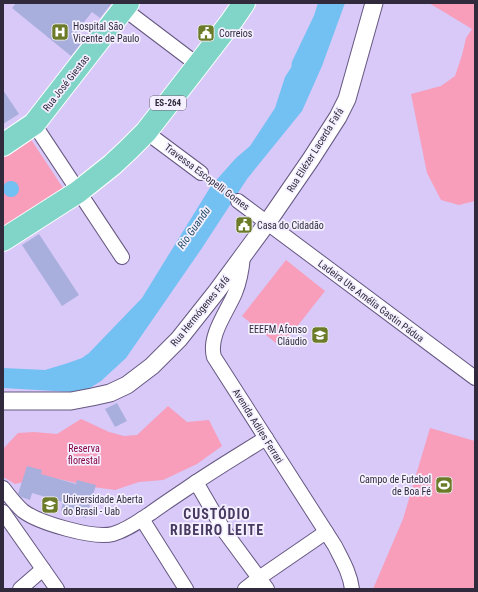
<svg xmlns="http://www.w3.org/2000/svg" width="478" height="592" font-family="'Roboto Condensed',sans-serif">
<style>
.green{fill:#f89dba}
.water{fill:#73c0f2}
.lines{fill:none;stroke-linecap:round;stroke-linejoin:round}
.river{stroke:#73c0f2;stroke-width:21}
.building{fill:#a9afdd}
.minor-casing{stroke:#665881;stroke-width:16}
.tertiary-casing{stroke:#665881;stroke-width:19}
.primary-casing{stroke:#fff;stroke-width:24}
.path{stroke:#857a9b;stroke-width:2;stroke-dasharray:2 3;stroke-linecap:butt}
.minor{stroke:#fff;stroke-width:14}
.tertiary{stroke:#fff;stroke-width:17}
.primary{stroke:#80d5c8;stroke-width:22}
.labels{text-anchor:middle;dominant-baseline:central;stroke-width:3.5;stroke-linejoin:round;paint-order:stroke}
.shield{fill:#f4f0ff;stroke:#6b6576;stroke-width:1}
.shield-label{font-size:9px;font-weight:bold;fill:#302a3c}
.poi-label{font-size:10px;fill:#302a3c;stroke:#f4f0ff;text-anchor:start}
.street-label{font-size:10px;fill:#302a3c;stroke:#f4f0ff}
.park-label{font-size:10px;fill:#880848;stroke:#f4f0ff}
.water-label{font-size:11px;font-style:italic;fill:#254e69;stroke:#f4f0ff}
.district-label{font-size:14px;font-weight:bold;letter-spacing:1px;fill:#473960;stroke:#f4f0ff}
</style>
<rect width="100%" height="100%" fill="#d8c9f8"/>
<!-- green -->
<g class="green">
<path d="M 429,3 L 475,3 L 475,201 L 459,205 L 441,200 L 427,173 L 411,94 L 441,86 L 455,76 L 462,55 L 466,38 L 472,29 Z"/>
<path d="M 30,138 L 63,188 L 3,229 L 3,156 Z"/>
<path d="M 286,260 L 325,291 L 281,347 L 242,316 Z"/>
<path d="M 168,406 L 187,422 L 209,420 L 222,446 L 197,464 L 163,480 L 139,482 L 115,490 L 93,487 L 59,479 L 37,479 L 15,484 L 3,477 L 3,449 L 18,433 L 34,432 L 57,434 L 81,419 L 92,424 L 109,432 L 124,436 L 137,435 Z"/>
<path d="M 430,428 L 475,441 L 475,589 L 373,589 L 403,519 Z"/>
</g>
<!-- water -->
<g class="water">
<path d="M 326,3 L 345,3 L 322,66 L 302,111 L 247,179 L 202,248 L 126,358 L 101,381 L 85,391 L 72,392 L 3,388 L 3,368 L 45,370 L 68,363 L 82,358 L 89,353 L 142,298 L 211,186 L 236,158 L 250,146 L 275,108 L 285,77 L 294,63 L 318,35 Z"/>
<circle cx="11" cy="189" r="8"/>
</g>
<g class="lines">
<!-- river -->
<path class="river" d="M 302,65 L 324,19 L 329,3"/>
</g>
<!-- building -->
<g class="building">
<path d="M 16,3 L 112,3 L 100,18 L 92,12 L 80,27 L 82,29 L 76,36 L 83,41 L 71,56 L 12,8 Z"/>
<path d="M 3,90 L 19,114 L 3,124 Z"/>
<path d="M 39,234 L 79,295 L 62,306 L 22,245 Z"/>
<path d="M 117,403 L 127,421 L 115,427 L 105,409 Z"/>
<path d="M 27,466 L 42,470 L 41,474 L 76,484 L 77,480 L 96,485 L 86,518 L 61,511 L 63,502 L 32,493 L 30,500 L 21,497 L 18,494 Z"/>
</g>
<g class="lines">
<defs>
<g id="minor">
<path d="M 124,9 L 198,65"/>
<path d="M 34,124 L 122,257"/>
<path d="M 146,132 L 201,173"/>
<path d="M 238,201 L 475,378"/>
<path d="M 243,256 C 242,268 240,281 235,293 C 227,312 208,336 214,357 L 335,546 C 342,560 350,573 352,589"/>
<path d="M 196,482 L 225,532 L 267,589"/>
<path d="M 3,488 C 9,496 15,504 23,511 C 39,523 94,539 113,534 C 127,530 139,521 151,513 C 162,505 174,497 186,489 C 212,471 239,455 266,438"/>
<path d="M 3,512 L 57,589"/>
<path d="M 142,519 L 186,589"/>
<path d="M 20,589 L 43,569"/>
<path d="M 245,589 L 259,578 L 326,532"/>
</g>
<path id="tertiary" d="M 3,401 L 71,401 L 92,397 L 110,393 L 127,385 L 152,366 L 179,339 L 217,291 L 267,223 L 311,159 L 338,117 L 347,99 L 374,3"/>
<g id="primary">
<path d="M 3,145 L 34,124 L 128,3"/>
<path d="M 3,240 L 78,192 L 112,165 L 128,150 L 146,132 L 198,65 L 231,22 L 244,3"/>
</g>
</defs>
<!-- minor casing -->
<use href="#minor" class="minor-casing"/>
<!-- tertiary casing -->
<use href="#tertiary" class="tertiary-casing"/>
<!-- primary casing -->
<use href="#primary" class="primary-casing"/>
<!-- path -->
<path class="path" d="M 210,180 L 229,194"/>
<!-- minor -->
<use href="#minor" class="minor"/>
<!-- tertiary -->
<use href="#tertiary" class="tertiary"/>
<!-- primary -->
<use href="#primary" class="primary"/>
</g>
<!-- icons -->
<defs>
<symbol id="hospital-square" viewBox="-11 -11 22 22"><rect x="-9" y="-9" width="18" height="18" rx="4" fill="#6b7b28" stroke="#f4f0ff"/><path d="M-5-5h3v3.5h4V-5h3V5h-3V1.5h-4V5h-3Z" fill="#fff"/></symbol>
<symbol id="civic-square" viewBox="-11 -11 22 22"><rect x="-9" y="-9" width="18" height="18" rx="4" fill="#6b7b28" stroke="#f4f0ff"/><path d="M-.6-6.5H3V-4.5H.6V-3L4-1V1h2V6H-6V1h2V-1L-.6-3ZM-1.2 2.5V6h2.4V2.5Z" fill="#fff"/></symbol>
<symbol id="school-square" viewBox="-11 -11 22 22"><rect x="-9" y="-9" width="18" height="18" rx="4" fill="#6b7b28" stroke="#f4f0ff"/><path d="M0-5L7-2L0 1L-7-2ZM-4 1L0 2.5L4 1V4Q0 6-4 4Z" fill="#fff"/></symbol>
<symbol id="stadium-square" viewBox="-11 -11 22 22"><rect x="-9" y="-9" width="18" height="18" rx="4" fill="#6b7b28" stroke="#f4f0ff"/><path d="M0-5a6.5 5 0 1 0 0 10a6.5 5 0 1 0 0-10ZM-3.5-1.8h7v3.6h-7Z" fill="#fff"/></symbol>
<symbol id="university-square" viewBox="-11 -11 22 22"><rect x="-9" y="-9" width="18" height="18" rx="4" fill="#6b7b28" stroke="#f4f0ff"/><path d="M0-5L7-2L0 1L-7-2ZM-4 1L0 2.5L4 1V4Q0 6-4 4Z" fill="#fff"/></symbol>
</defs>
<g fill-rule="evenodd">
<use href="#hospital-square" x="50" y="22" width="20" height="20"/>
<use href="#civic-square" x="196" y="23" width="20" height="20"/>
<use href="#civic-square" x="234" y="215" width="20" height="20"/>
<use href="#school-square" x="310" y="325" width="20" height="20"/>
<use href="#stadium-square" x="434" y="475" width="20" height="20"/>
<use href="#university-square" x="40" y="495" width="20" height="20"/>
</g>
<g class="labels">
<!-- shield labels -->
<rect class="shield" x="150" y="96" width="36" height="14" rx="3"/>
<g class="shield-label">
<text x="168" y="103">ES-264</text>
</g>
<!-- poi labels -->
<g class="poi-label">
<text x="73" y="26">Hospital São<tspan x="73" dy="12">Vicente de Paulo</tspan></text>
<text x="219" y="33">Correios</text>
<text x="257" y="225">Casa do Cidadão</text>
<text x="307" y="329" text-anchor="end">EEEFM Afonso<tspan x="307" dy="12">Cláudio</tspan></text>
<text x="431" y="479" text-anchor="end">Campo de Futebol<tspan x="431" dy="12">de Boa Fé</tspan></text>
<text x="63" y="499">Universidade Aberta<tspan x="63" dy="12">do Brasil - Uab</tspan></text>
</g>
<!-- street labels -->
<g class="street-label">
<text transform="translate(66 83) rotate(-52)">Rua José Giestas</text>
<text transform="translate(315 150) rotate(-58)">Rua Eliézer Lacerda Fafá</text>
<text transform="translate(207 177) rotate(37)">Travessa Escopelli Gomes</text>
<text transform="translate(371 301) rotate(37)">Ladeira Ute Amélia Gastin Pádua</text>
<text transform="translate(200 311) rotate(-51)">Rua Hermógenes Fafá</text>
<text transform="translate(258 426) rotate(58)">Avenida Adiles Ferrari</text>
</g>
<!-- park labels -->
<g class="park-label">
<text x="84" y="448">Reserva<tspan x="84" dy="12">florestal</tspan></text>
</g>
<!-- water labels -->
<g class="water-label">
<text transform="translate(194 228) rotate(-55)">Rio Guandu</text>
</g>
<!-- district labels -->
<g class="district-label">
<text x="217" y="514">CUSTÓDIO<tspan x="217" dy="16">RIBEIRO LEITE</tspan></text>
</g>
</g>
<!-- border -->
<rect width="478" height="592" fill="none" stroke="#302a3c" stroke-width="8"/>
</svg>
